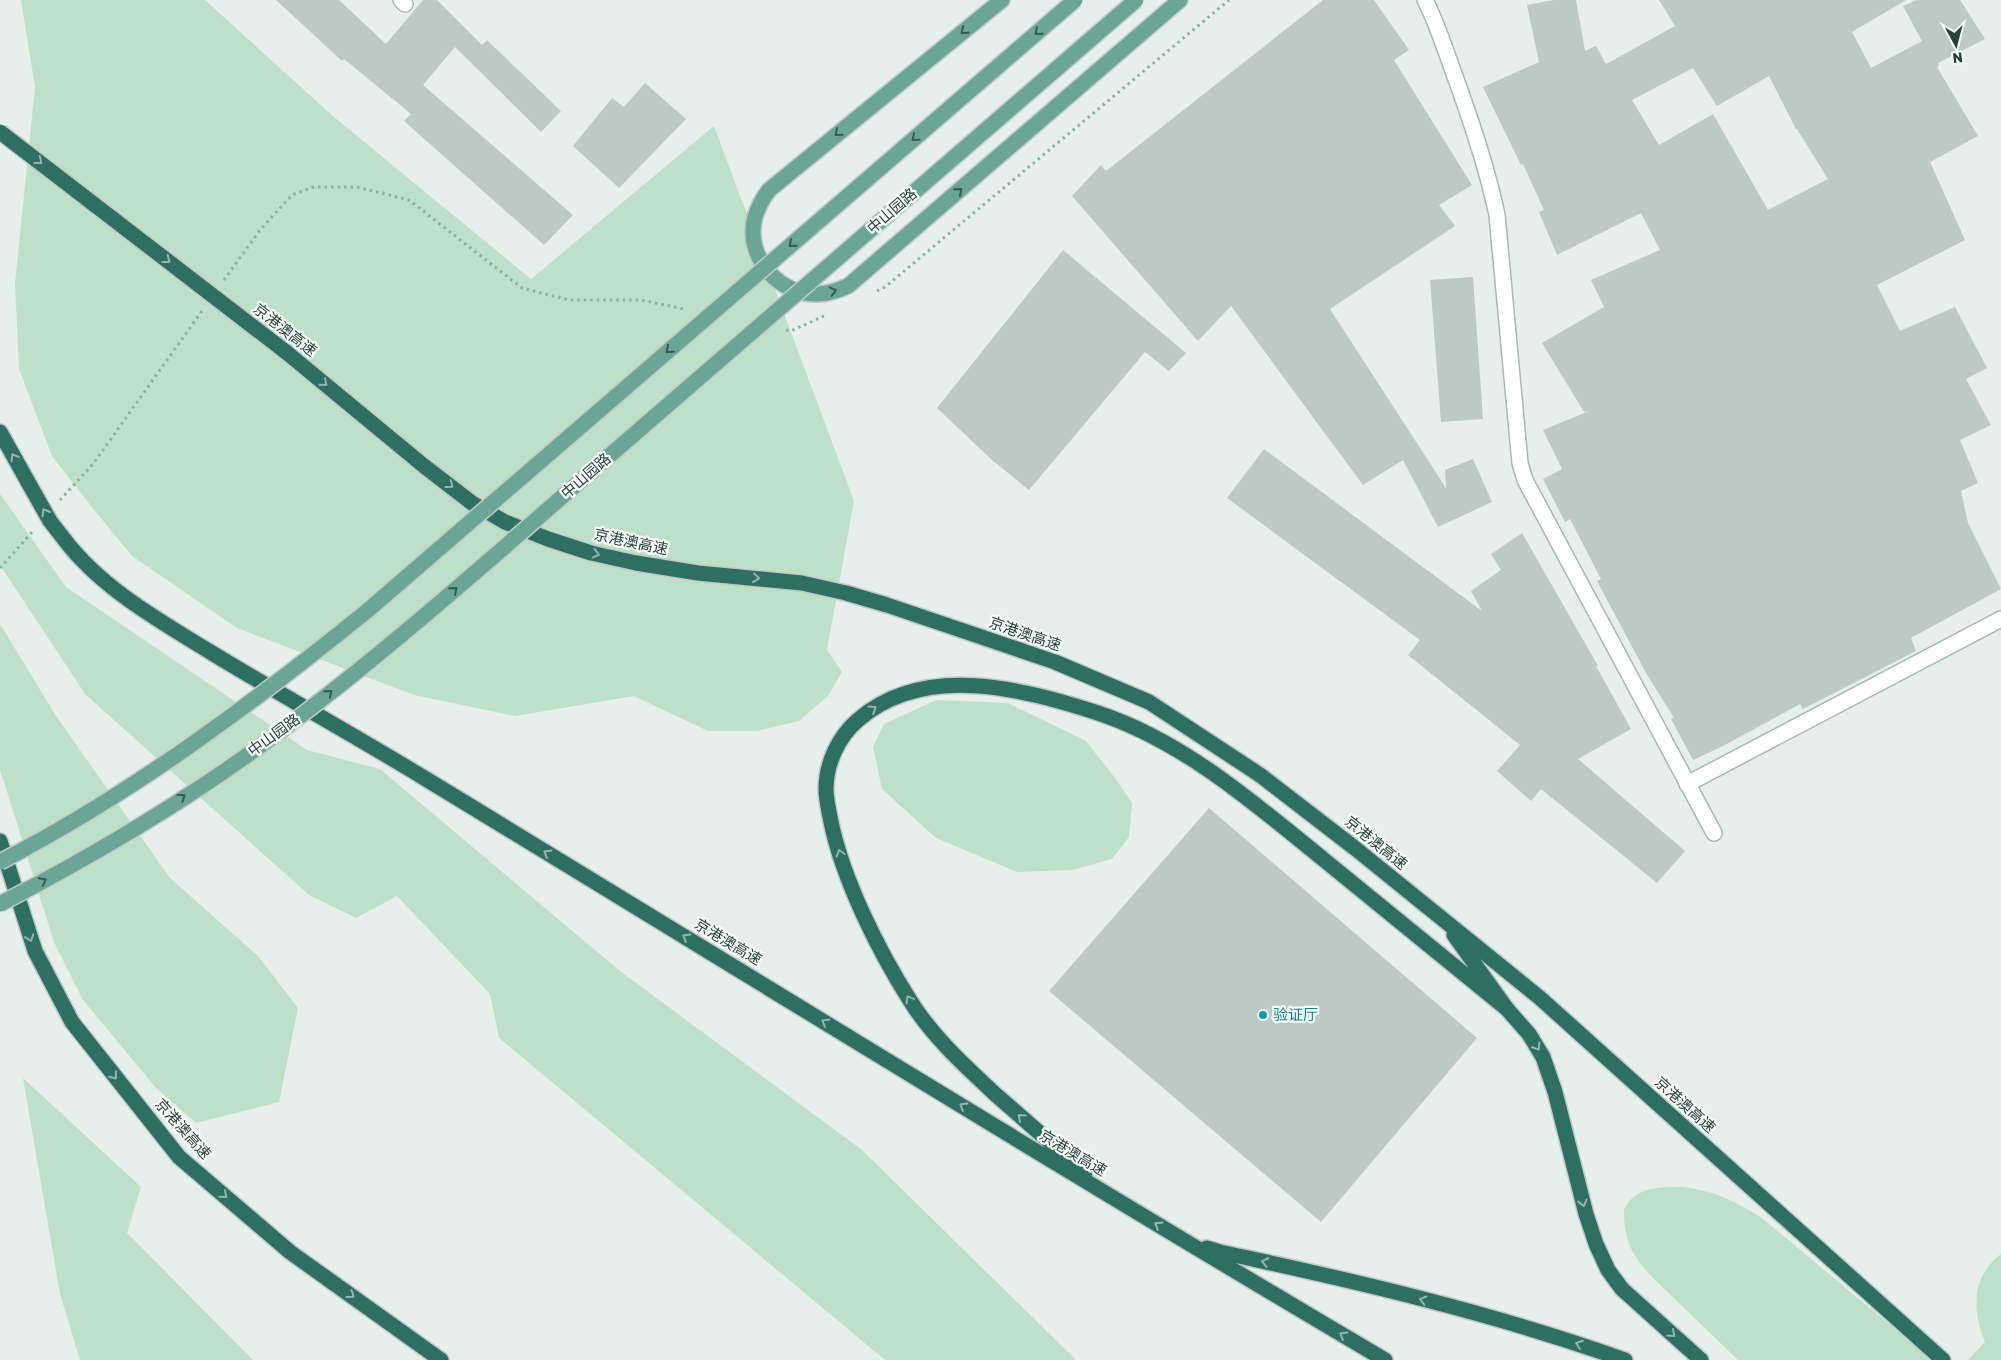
<svg xmlns="http://www.w3.org/2000/svg" width="2001" height="1360" font-family="Rubik,'Noto Sans SC',sans-serif">
<style>
.green{fill:#bfe0c8}
.building{fill:#bbcac4;fill-rule:evenodd}
.lines{fill:none;stroke-linecap:round;stroke-linejoin:round}
.minor-casing{stroke:#a8b8b2;stroke-width:18}
.major-casing{stroke:#c2cac8;stroke-width:18}
.highway-casing{stroke:#c2cac8;stroke-width:18}
.path{stroke:#86b3a5;stroke-width:3;stroke-dasharray:2.5 4;stroke-linecap:butt}
.minor{stroke:#fff;stroke-width:15}
.major{stroke:#6aa596;stroke-width:15}
.highway{stroke:#2f6f62;stroke-width:15}
.major-bridge-casing{stroke:#c2cac8;stroke-width:18;stroke-linecap:butt}
.highway-bridge-casing{stroke:#c2cac8;stroke-width:18;stroke-linecap:butt}
.major-bridge{stroke:#6aa596;stroke-width:15}
.highway-bridge{stroke:#2f6f62;stroke-width:15}
.oneway{stroke:#365b51}
.oneway2{stroke:#93b5ae}
.culture-dot{fill:#0f9aa8;stroke:#f7fbf9;stroke-width:2}
.labels{text-anchor:middle;dominant-baseline:central;stroke-width:4.5;stroke-linejoin:round;paint-order:stroke}
.street-label{font-size:15px;fill:#24423a;stroke:#f7fbf9}
.culture-label{font-size:15px;fill:#0d838f;stroke:#f7fbf9;text-anchor:start}
</style>
<rect width="100%" height="100%" fill="#e6efeb"/>
<!-- green -->
<g class="green">
<path d="M 21,0 L 205,0 L 334,117 L 531,279 L 714,126 L 854,501 L 827,650 L 842,672 L 828,696 L 799,721 L 757,731 L 708,731 L 634,696 L 515,716 L 414,695 L 237,628 L 132,556 L 91,506 L 52,456 L 19,369 L 15,284 L 35,87 Z"/>
<path d="M 0,494 L 66,587 L 307,750 L 380,769 L 620,971 L 862,1150 L 1076,1360 L 885,1360 L 499,1038 L 490,994 L 397,896 L 356,918 L 309,895 L 85,694 L 0,565 Z"/>
<path d="M 0,624 L 56,716 L 170,878 L 258,956 L 298,1008 L 279,1102 L 196,1123 L 156,1088 L 83,1000 L 54,942 L 0,769 Z"/>
<path d="M 936,700 L 1008,703 L 1086,741 L 1115,778 L 1132,803 L 1129,837 L 1112,859 L 1072,870 L 1017,872 L 936,838 L 882,789 L 873,747 L 884,724 Z"/>
<path d="M 23,1078 L 141,1187 L 127,1233 L 253,1360 L 80,1360 L 60,1294 Z"/>
<path d="M 1683,1187 C 1715,1191 1735,1201 1762,1218 L 1932,1360 L 1738,1360 L 1652,1277 C 1631,1254 1624,1241 1624,1209 C 1637,1186 1659,1187 1683,1187 Z"/>
<path d="M 2001,1254 L 2001,1360 L 1968,1360 L 1985,1342 C 1972,1309 1971,1277 2001,1254 Z"/>
</g>
<!-- building -->
<g class="building">
<path d="M 276,0 L 339,0 L 386,44 L 423,0 L 437,0 L 482,45 L 487,40 L 561,111 L 541,132 L 455,47 L 423,85 L 573,215 L 544,245 L 404,121 L 411,114 L 344,59 L 342,61 Z"/>
<path d="M 1323,0 L 1374,0 L 1409,50 L 1394,60 L 1472,185 L 1439,205 L 1455,226 L 1330,309 L 1446,488 L 1445,470 L 1473,459 L 1492,502 L 1438,527 L 1403,460 L 1363,485 L 1231,306 L 1198,341 L 1072,196 L 1101,165 L 1106,171 Z"/>
<path d="M 1554,0 L 1576,0 L 1585,51 L 1596,46 L 1606,64 L 1675,26 L 1659,0 L 1906,0 L 1852,32 L 1871,68 L 1922,41 L 1903,6 L 1917,0 L 1960,0 L 1985,39 L 1938,63 L 1939,66 L 1937,67 L 1978,136 L 1930,162 L 1965,240 L 1877,285 L 1900,331 L 1955,307 L 1987,368 L 1966,379 L 1991,425 L 1960,440 L 1978,483 L 1961,491 L 1968,523 L 2001,589 L 1911,638 L 1916,651 L 1803,709 L 1800,704 L 1723,746 L 1693,760 L 1671,719 L 1674,718 L 1646,673 L 1597,581 L 1601,579 L 1570,519 L 1565,522 L 1543,479 L 1562,469 L 1543,430 L 1589,411 L 1584,412 L 1542,343 L 1604,307 L 1591,280 L 1660,250 L 1641,213 L 1557,255 L 1539,212 L 1544,210 L 1523,164 L 1521,165 L 1483,87 L 1539,62 L 1527,5 ZM 1693,68 L 1717,106 L 1769,76 L 1796,129 L 1797,129 L 1828,179 L 1768,210 L 1713,114 L 1659,145 L 1632,100 Z"/>
<path d="M 645,83 L 686,119 L 619,188 L 573,146 L 612,98 L 624,107 Z"/>
<path d="M 1063,250 L 1186,353 L 1169,371 L 1145,352 L 1029,490 L 992,460 L 937,408 Z"/>
<path d="M 1473,277 L 1483,419 L 1441,422 L 1430,280 Z"/>
<path d="M 1264,449 L 1482,611 L 1471,591 L 1501,570 L 1491,554 L 1522,533 L 1598,666 L 1596,666 L 1631,729 L 1578,759 L 1685,851 L 1657,883 L 1541,789 L 1531,801 L 1497,771 L 1520,745 L 1408,655 L 1420,640 L 1227,498 Z"/>
<path d="M 1209,808 L 1477,1038 L 1321,1222 L 1049,991 Z"/>
</g>
<g class="lines">
<defs>
<g id="minor">
<path d="M 401,0 L 405,4"/>
<path d="M 1425,0 C 1438,25 1446,53 1456,79 C 1472,124 1487,168 1497,215 L 1520,463 L 1525,480 L 1714,833"/>
<path d="M 1687,784 L 2001,619"/>
</g>
<path id="major" d="M 1002,0 L 769,190 C 763,198 758,207 755,217 C 744,256 779,296 818,294 C 829,294 838,290 848,286 L 1180,0"/>
<g id="highway">
<path d="M 286,352 L 424,466 L 472,503 L 505,522 L 548,539 L 591,553 L 636,563 L 698,573 L 802,583 L 846,593 L 887,605 L 1055,662 L 1149,702 L 1260,775 L 1356,849 L 1540,998 L 1943,1360"/>
<path d="M 0,432 L 28,482"/>
<path d="M 64,539 C 102,589 160,621 212,653 C 281,695 352,734 421,776 C 742,971 1061,1169 1385,1360"/>
<path d="M 0,841 L 35,951 L 72,1022 L 179,1157 L 290,1252 L 441,1360"/>
<path d="M 1454,935 L 1507,1009 L 1529,1034 L 1543,1057 L 1555,1092 L 1586,1214 L 1596,1244 L 1608,1270 L 1622,1289 L 1701,1360"/>
<path d="M 1085,1172 C 1054,1146 1025,1120 995,1094 C 965,1066 933,1037 911,1002 C 879,952 843,880 831,822 C 829,811 826,800 826,789 C 826,763 839,736 858,720 C 925,662 1023,689 1098,713 C 1183,741 1254,803 1323,859 C 1384,909 1446,959 1507,1009"/>
<path d="M 1207,1248 L 1220,1252 C 1356,1281 1493,1313 1625,1360"/>
</g>
</defs>
<!-- minor casing -->
<use href="#minor" class="minor-casing"/>
<!-- major casing -->
<use href="#major" class="major-casing"/>
<!-- highway casing -->
<use href="#highway" class="highway-casing"/>
<!-- path -->
<g class="path">
<path d="M 224,280 L 260,230 L 292,195 L 314,187 L 357,187 L 409,200 L 522,288 L 569,300 L 641,300 L 684,309"/>
<path d="M 877,291 L 885,287 L 1229,0"/>
<path d="M 786,330 L 791,331 L 824,316"/>
<path d="M 60,500 L 93,464 L 202,311"/>
<path d="M 0,568 L 33,531"/>
</g>
<!-- minor -->
<use href="#minor" class="minor"/>
<!-- major -->
<use href="#major" class="major"/>
<!-- highway -->
<use href="#highway" class="highway"/>
<defs>
<g id="major-bridge">
<path d="M 0,862 C 133,793 252,704 367,611 L 1075,0"/>
<path d="M 0,904 C 112,846 222,779 321,700 C 422,621 519,534 616,450 C 790,300 963,150 1136,0"/>
</g>
<g id="highway-bridge">
<path d="M 0,132 L 286,352"/>
<path d="M 28,482 L 50,521 L 64,539"/>
</g>
</defs>
<!-- major-bridge casing -->
<use href="#major-bridge" class="major-bridge-casing"/>
<!-- highway-bridge casing -->
<use href="#highway-bridge" class="highway-bridge-casing"/>
<!-- major-bridge -->
<use href="#major-bridge" class="major-bridge"/>
<!-- highway-bridge -->
<use href="#highway-bridge" class="highway-bridge"/>
</g>
<!-- one-way arrows -->
<defs><path id="oneway-chevron" d="M-2-3.5L2.5 0L-2 3.5" fill="none" stroke-width="1.6" stroke-linecap="round" stroke-linejoin="round" transform="scale(1.25)"/></defs>
<g class="oneway">
<use href="#oneway-chevron" transform="translate(964 31) rotate(141)"/>
<use href="#oneway-chevron" transform="translate(1038 32) rotate(139)"/>
<use href="#oneway-chevron" transform="translate(838 133) rotate(141)"/>
<use href="#oneway-chevron" transform="translate(915 138) rotate(139)"/>
<use href="#oneway-chevron" transform="translate(959 191) rotate(-41)"/>
<use href="#oneway-chevron" transform="translate(792 244) rotate(139)"/>
<use href="#oneway-chevron" transform="translate(833 291) rotate(-15)"/>
<use href="#oneway-chevron" transform="translate(669 350) rotate(139)"/>
<use href="#oneway-chevron" transform="translate(454 590) rotate(-41)"/>
<use href="#oneway-chevron" transform="translate(329 693) rotate(-39)"/>
<use href="#oneway-chevron" transform="translate(182 797) rotate(-34)"/>
<use href="#oneway-chevron" transform="translate(43 881) rotate(-27)"/>
</g>
<g class="oneway2">
<use href="#oneway-chevron" transform="translate(39 161) rotate(38)"/>
<use href="#oneway-chevron" transform="translate(167 260) rotate(38)"/>
<use href="#oneway-chevron" transform="translate(324 383) rotate(40)"/>
<use href="#oneway-chevron" transform="translate(14 457) rotate(-119)"/>
<use href="#oneway-chevron" transform="translate(450 485) rotate(36)"/>
<use href="#oneway-chevron" transform="translate(45 512) rotate(-120)"/>
<use href="#oneway-chevron" transform="translate(596 554) rotate(14)"/>
<use href="#oneway-chevron" transform="translate(756 578) rotate(6)"/>
<use href="#oneway-chevron" transform="translate(873 709) rotate(-32)"/>
<use href="#oneway-chevron" transform="translate(547 853) rotate(-149)"/>
<use href="#oneway-chevron" transform="translate(840 853) rotate(-108)"/>
<use href="#oneway-chevron" transform="translate(686 937) rotate(-149)"/>
<use href="#oneway-chevron" transform="translate(30 938) rotate(71)"/>
<use href="#oneway-chevron" transform="translate(909 999) rotate(-121)"/>
<use href="#oneway-chevron" transform="translate(825 1022) rotate(-149)"/>
<use href="#oneway-chevron" transform="translate(1537 1047) rotate(58)"/>
<use href="#oneway-chevron" transform="translate(114 1076) rotate(52)"/>
<use href="#oneway-chevron" transform="translate(963 1106) rotate(-149)"/>
<use href="#oneway-chevron" transform="translate(1021 1117) rotate(-138)"/>
<use href="#oneway-chevron" transform="translate(224 1195) rotate(40)"/>
<use href="#oneway-chevron" transform="translate(1583 1203) rotate(76)"/>
<use href="#oneway-chevron" transform="translate(1158 1225) rotate(-148)"/>
<use href="#oneway-chevron" transform="translate(1265 1262) rotate(-168)"/>
<use href="#oneway-chevron" transform="translate(351 1295) rotate(36)"/>
<use href="#oneway-chevron" transform="translate(1423 1300) rotate(-165)"/>
<use href="#oneway-chevron" transform="translate(1672 1334) rotate(42)"/>
<use href="#oneway-chevron" transform="translate(1343 1335) rotate(-149)"/>
<use href="#oneway-chevron" transform="translate(1579 1344) rotate(-160)"/>
</g>
<!-- markers -->
<circle class="culture-dot" cx="1263" cy="1015" r="5"/>
<g class="labels">
<!-- street labels -->
<g class="street-label">
<text transform="translate(892 211) rotate(-41)">中山园路</text>
<text transform="translate(285 330) rotate(38)">京港澳高速</text>
<text transform="translate(586 476) rotate(-41)">中山园路</text>
<text transform="translate(631 542) rotate(12)">京港澳高速</text>
<text transform="translate(1025 634) rotate(19)">京港澳高速</text>
<text transform="translate(274 735) rotate(-36)">中山园路</text>
<text transform="translate(1376 843) rotate(39)">京港澳高速</text>
<text transform="translate(728 942) rotate(31)">京港澳高速</text>
<text transform="translate(1685 1105) rotate(42)">京港澳高速</text>
<text transform="translate(183 1129) rotate(48)">京港澳高速</text>
<text transform="translate(1073 1153) rotate(31)">京港澳高速</text>
</g>
<!-- culture labels -->
<g class="culture-label">
<text x="1273" y="1015">验证厅</text>
</g>
</g>
<!-- north arrow -->
<g transform="translate(1956 45) rotate(173)" stroke="#f7fbf9" stroke-width="4" paint-order="stroke">
<path d="M0-4L9 19L0 12L-9 19Z" fill="#24423a"/>
<text y="-8" font-size="14" font-weight="bold" text-anchor="middle" fill="#24423a">N</text>
</g>
</svg>
